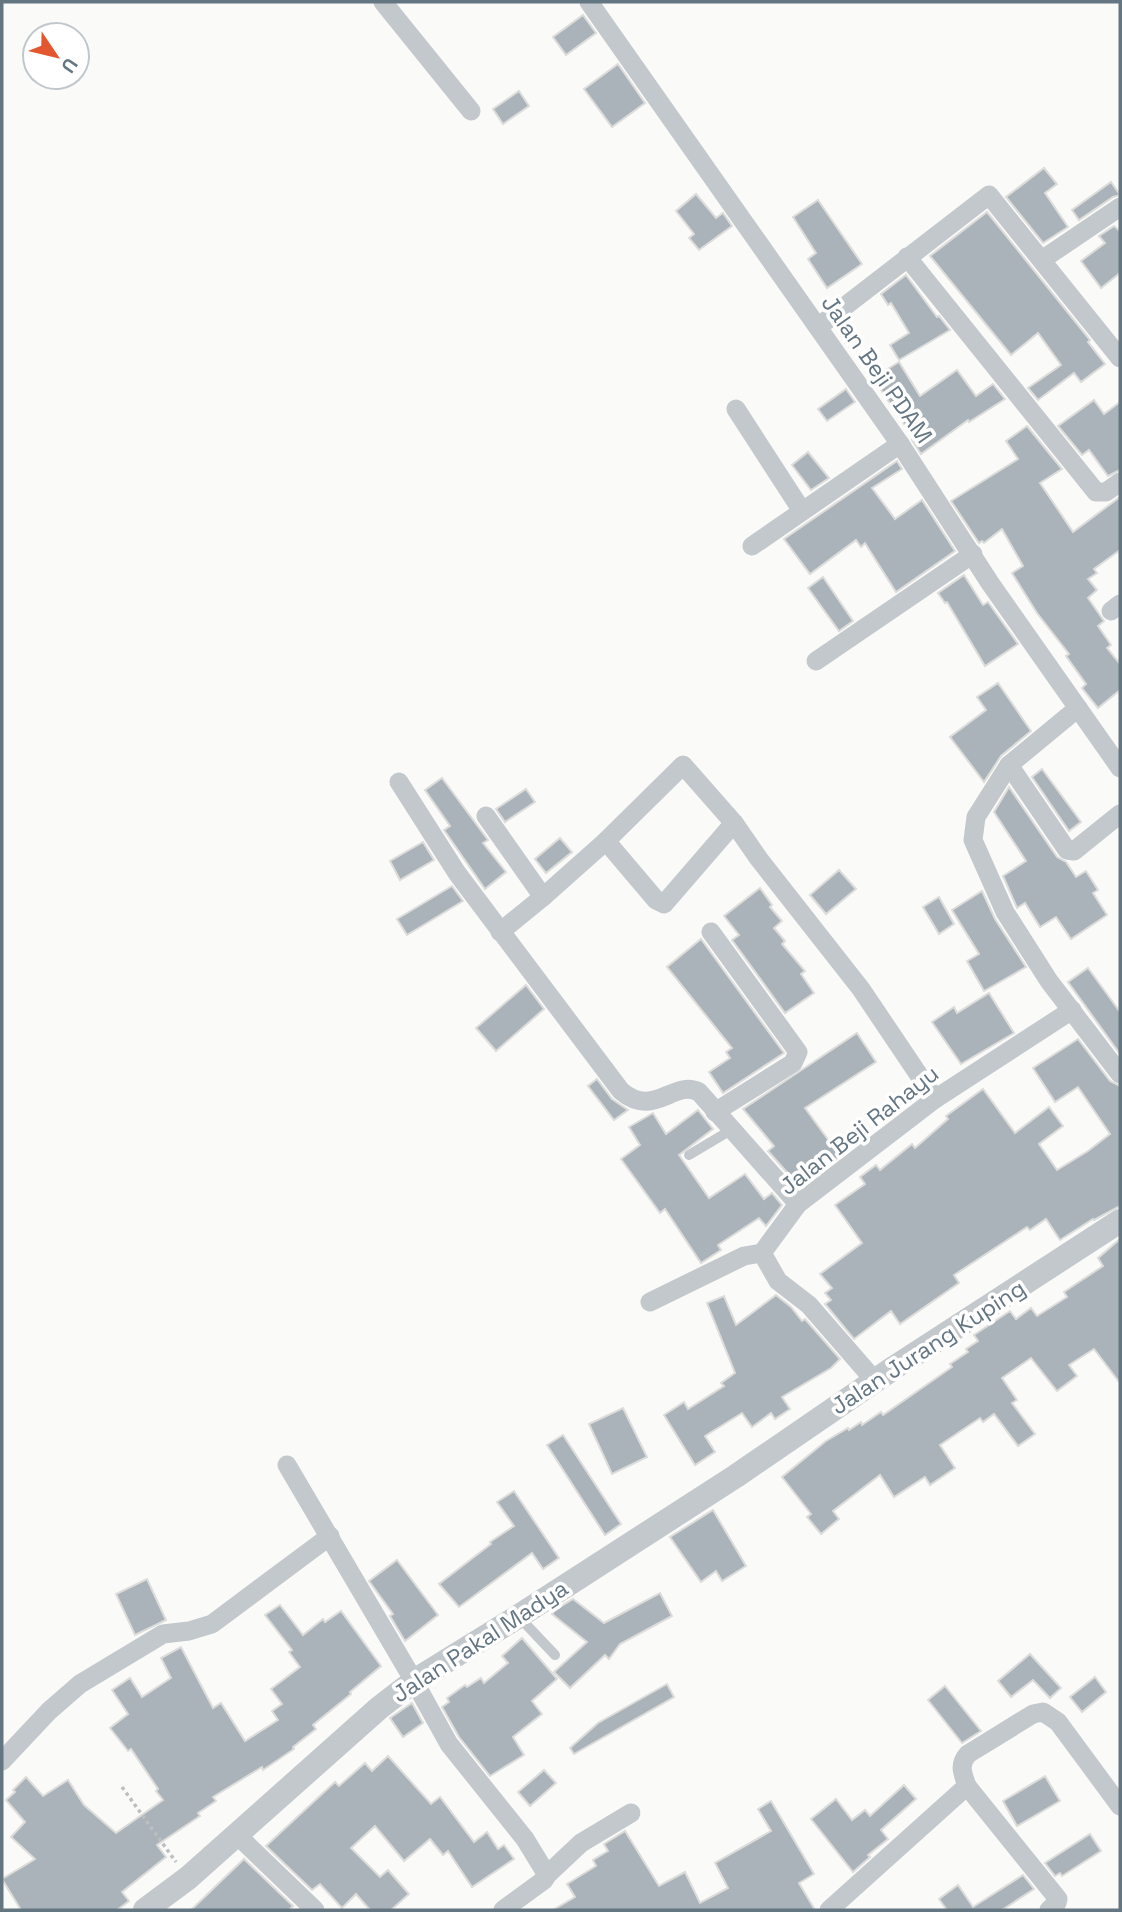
<svg xmlns="http://www.w3.org/2000/svg" width="1122" height="1912" font-family="'Space Grotesk',sans-serif">
<style>
.building{fill:#aab3b9;stroke:#dcdcda;stroke-width:2}
.lines{fill:none;stroke-linecap:round;stroke-linejoin:round}
.path{stroke:#bbbfc2;stroke-width:3.5;stroke-dasharray:3.5 3.5;stroke-linecap:butt}
.service{stroke:#c3c8cc;stroke-width:10}
.minor{stroke:#c3c8cc;stroke-width:19}
.tertiary{stroke:#c3c8cc;stroke-width:24}
.labels{text-anchor:middle;dominant-baseline:central;stroke-width:7;stroke-linejoin:round;paint-order:stroke}
.street-label{font-size:23px;fill:#657683;stroke:#fff}
</style>
<rect width="100%" height="100%" fill="#fafaf8"/>
<!-- building -->
<g class="building">
<path d="M 583,15 L 596,33 L 566,55 L 553,37 Z"/>
<path d="M 618,64 L 645,103 L 612,127 L 584,89 Z"/>
<path d="M 519,91 L 529,106 L 503,124 L 493,109 Z"/>
<path d="M 1044,168 L 1057,184 L 1045,193 L 1068,227 L 1043,243 L 1006,197 Z"/>
<path d="M 1111,182 L 1120,195 L 1113,197 L 1079,220 L 1072,210 Z"/>
<path d="M 696,194 L 716,218 L 723,213 L 732,226 L 699,250 L 689,238 L 694,234 L 676,211 Z"/>
<path d="M 818,200 L 862,264 L 827,288 L 808,259 L 816,253 L 793,217 Z"/>
<path d="M 987,212 L 1090,340 L 1088,342 L 1105,364 L 1081,382 L 1074,373 L 1038,400 L 1028,388 L 1061,365 L 1038,333 L 1011,355 L 930,256 Z"/>
<path d="M 1114,226 L 1120,231 L 1120,273 L 1101,288 L 1081,261 L 1105,243 L 1099,236 Z"/>
<path d="M 906,275 L 937,317 L 939,316 L 950,330 L 899,360 L 890,345 L 909,333 L 891,303 L 888,305 L 881,294 Z"/>
<path d="M 899,362 L 920,396 L 957,370 L 976,396 L 993,384 L 1005,399 L 969,422 L 968,420 L 921,454 L 912,440 L 914,439 L 873,378 Z"/>
<path d="M 846,389 L 855,402 L 827,421 L 818,409 Z"/>
<path d="M 1094,400 L 1104,414 L 1120,402 L 1120,470 L 1108,476 L 1089,450 L 1082,455 L 1058,426 Z"/>
<path d="M 1027,426 L 1062,469 L 1040,483 L 1073,532 L 1120,497 L 1120,550 L 1094,569 L 1097,573 L 1088,579 L 1097,590 L 1088,598 L 1104,621 L 1098,626 L 1111,645 L 1107,648 L 1120,664 L 1120,690 L 1098,708 L 1082,688 L 1086,684 L 1066,656 L 1069,654 L 1037,613 L 1012,573 L 1023,566 L 1002,529 L 984,543 L 982,541 L 979,543 L 951,501 L 1018,459 L 1006,441 Z"/>
<path d="M 808,452 L 829,478 L 811,490 L 792,465 Z"/>
<path d="M 897,461 L 902,469 L 872,488 L 895,519 L 922,500 L 955,551 L 896,592 L 865,543 L 861,547 L 856,540 L 810,574 L 784,539 Z"/>
<path d="M 964,575 L 983,605 L 988,602 L 1018,644 L 985,666 L 947,602 L 945,603 L 938,593 Z"/>
<path d="M 823,577 L 853,621 L 839,631 L 808,588 Z"/>
<path d="M 998,683 L 1031,731 L 1001,756 L 984,782 L 950,737 L 986,710 L 977,697 Z"/>
<path d="M 1042,769 L 1081,822 L 1069,831 L 1032,777 Z"/>
<path d="M 442,778 L 488,840 L 483,843 L 506,872 L 485,889 L 444,830 L 450,826 L 425,790 Z"/>
<path d="M 1009,787 L 1057,857 L 1066,862 L 1076,877 L 1086,871 L 1098,890 L 1093,893 L 1107,915 L 1071,939 L 1056,917 L 1040,927 L 1025,903 L 1017,908 L 1003,876 L 1026,861 L 994,812 Z"/>
<path d="M 526,789 L 535,802 L 505,822 L 496,809 Z"/>
<path d="M 560,838 L 572,852 L 546,873 L 535,859 Z"/>
<path d="M 423,842 L 434,860 L 400,880 L 390,861 Z"/>
<path d="M 839,870 L 856,889 L 826,914 L 810,895 Z"/>
<path d="M 452,886 L 463,901 L 407,935 L 397,919 Z"/>
<path d="M 760,888 L 772,905 L 770,907 L 782,921 L 774,928 L 785,941 L 782,944 L 805,971 L 801,974 L 814,993 L 785,1013 L 732,940 L 739,935 L 724,916 Z"/>
<path d="M 982,891 L 995,919 L 1026,967 L 984,991 L 967,961 L 979,954 L 952,910 Z"/>
<path d="M 939,897 L 954,924 L 939,934 L 923,907 Z"/>
<path d="M 701,939 L 784,1053 L 723,1093 L 709,1072 L 730,1058 L 726,1052 L 732,1048 L 667,967 Z"/>
<path d="M 1088,968 L 1120,1012 L 1120,1054 L 1068,982 Z"/>
<path d="M 526,985 L 544,1009 L 496,1051 L 476,1028 Z"/>
<path d="M 989,993 L 1014,1033 L 961,1064 L 932,1022 L 954,1007 L 957,1013 Z"/>
<path d="M 857,1033 L 876,1062 L 805,1108 L 840,1156 L 800,1187 L 768,1151 L 774,1146 L 743,1109 Z"/>
<path d="M 1078,1039 L 1110,1081 L 1120,1086 L 1120,1206 L 1094,1220 L 1093,1219 L 1060,1240 L 1046,1219 L 1030,1230 L 1027,1227 L 954,1275 L 959,1283 L 900,1324 L 891,1311 L 854,1339 L 825,1304 L 831,1300 L 825,1293 L 832,1288 L 820,1274 L 862,1243 L 835,1205 L 865,1184 L 860,1177 L 876,1165 L 880,1170 L 912,1144 L 915,1148 L 948,1119 L 946,1116 L 983,1089 L 1015,1133 L 1049,1107 L 1063,1126 L 1039,1144 L 1057,1170 L 1088,1151 L 1110,1134 L 1078,1087 L 1055,1102 L 1033,1068 Z"/>
<path d="M 597,1079 L 612,1099 L 628,1110 L 614,1120 L 588,1086 Z"/>
<path d="M 698,1110 L 713,1129 L 679,1155 L 709,1198 L 745,1174 L 764,1199 L 772,1193 L 782,1205 L 766,1226 L 759,1218 L 718,1245 L 721,1250 L 701,1263 L 665,1209 L 660,1213 L 621,1159 L 640,1145 L 629,1127 L 653,1113 L 666,1134 Z"/>
<path d="M 1120,1239 L 1120,1383 L 1094,1349 L 1069,1365 L 1077,1376 L 1057,1391 L 1031,1358 L 1002,1378 L 1017,1400 L 1012,1403 L 1035,1434 L 1018,1446 L 994,1414 L 983,1422 L 980,1418 L 940,1445 L 955,1468 L 930,1485 L 925,1477 L 894,1497 L 880,1475 L 833,1511 L 839,1519 L 821,1534 L 807,1517 L 811,1514 L 782,1477 L 826,1441 L 848,1428 L 849,1430 L 861,1422 L 862,1425 L 881,1412 L 883,1415 L 952,1367 L 950,1364 L 968,1352 L 966,1349 L 978,1341 L 974,1335 L 1010,1311 L 1016,1319 L 1031,1308 L 1037,1316 L 1067,1297 L 1064,1292 L 1103,1266 L 1098,1258 Z"/>
<path d="M 776,1295 L 791,1307 L 802,1321 L 805,1319 L 840,1359 L 831,1368 L 782,1397 L 790,1409 L 775,1419 L 771,1413 L 752,1427 L 742,1413 L 705,1436 L 715,1452 L 695,1465 L 664,1415 L 684,1402 L 688,1409 L 724,1386 L 721,1383 L 735,1373 L 707,1303 L 724,1296 L 736,1325 Z"/>
<path d="M 623,1408 L 647,1457 L 612,1474 L 589,1424 Z"/>
<path d="M 563,1435 L 621,1524 L 605,1535 L 547,1445 Z"/>
<path d="M 514,1491 L 559,1558 L 543,1569 L 532,1553 L 459,1607 L 439,1584 L 491,1544 L 490,1542 L 514,1526 L 497,1502 Z"/>
<path d="M 713,1510 L 746,1566 L 722,1581 L 716,1571 L 701,1582 L 670,1537 Z"/>
<path d="M 397,1560 L 438,1615 L 405,1641 L 390,1616 L 393,1614 L 369,1581 Z"/>
<path d="M 147,1579 L 166,1620 L 135,1635 L 116,1594 Z"/>
<path d="M 660,1593 L 672,1616 L 620,1644 L 609,1659 L 605,1655 L 570,1688 L 554,1672 L 587,1642 L 552,1614 L 555,1610 L 573,1599 L 604,1623 Z"/>
<path d="M 280,1605 L 303,1635 L 323,1619 L 325,1622 L 341,1611 L 381,1666 L 350,1692 L 351,1694 L 313,1725 L 316,1729 L 293,1747 L 294,1749 L 263,1770 L 262,1767 L 213,1797 L 216,1801 L 198,1813 L 200,1816 L 157,1845 L 166,1857 L 122,1892 L 129,1901 L 117,1910 L 21,1910 L 2,1879 L 35,1859 L 11,1837 L 25,1822 L 6,1800 L 15,1792 L 13,1790 L 26,1777 L 43,1796 L 68,1780 L 84,1805 L 116,1833 L 163,1800 L 156,1791 L 158,1789 L 131,1749 L 128,1751 L 110,1728 L 128,1714 L 112,1690 L 130,1678 L 142,1697 L 171,1678 L 161,1658 L 181,1647 L 213,1708 L 221,1703 L 245,1741 L 278,1720 L 272,1711 L 282,1704 L 271,1689 L 300,1667 L 289,1652 L 292,1650 L 265,1615 Z"/>
<path d="M 522,1638 L 557,1679 L 532,1701 L 542,1714 L 513,1737 L 524,1755 L 490,1776 L 459,1737 L 442,1707 L 449,1702 L 447,1698 L 465,1685 L 467,1687 L 481,1678 L 484,1683 L 508,1663 L 502,1656 Z"/>
<path d="M 1030,1654 L 1061,1688 L 1050,1698 L 1033,1680 L 1011,1697 L 998,1681 Z"/>
<path d="M 1095,1677 L 1106,1692 L 1082,1712 L 1070,1697 Z"/>
<path d="M 667,1684 L 674,1697 L 574,1754 L 570,1748 L 598,1723 Z"/>
<path d="M 945,1686 L 981,1731 L 962,1743 L 928,1700 Z"/>
<path d="M 412,1703 L 423,1723 L 403,1737 L 390,1718 Z"/>
<path d="M 388,1756 L 431,1804 L 440,1797 L 474,1842 L 487,1832 L 498,1849 L 504,1845 L 514,1859 L 472,1887 L 448,1851 L 443,1855 L 430,1839 L 404,1861 L 375,1826 L 351,1848 L 380,1877 L 388,1870 L 409,1894 L 391,1910 L 370,1910 L 356,1894 L 342,1908 L 320,1884 L 312,1890 L 266,1846 L 335,1782 L 339,1786 L 365,1763 L 372,1771 Z"/>
<path d="M 544,1770 L 556,1783 L 530,1806 L 518,1792 Z"/>
<path d="M 1045,1776 L 1060,1801 L 1017,1826 L 1003,1801 Z"/>
<path d="M 904,1785 L 916,1799 L 881,1830 L 888,1839 L 868,1855 L 870,1857 L 853,1872 L 811,1819 L 836,1799 L 852,1820 L 865,1810 L 870,1816 Z"/>
<path d="M 771,1801 L 814,1874 L 799,1883 L 815,1910 L 553,1910 L 575,1897 L 567,1884 L 596,1866 L 593,1860 L 608,1851 L 604,1844 L 625,1831 L 659,1886 L 685,1872 L 700,1903 L 728,1888 L 715,1863 L 771,1831 L 758,1809 Z"/>
<path d="M 1090,1834 L 1101,1851 L 1062,1876 L 1060,1873 L 1055,1876 L 1045,1863 Z"/>
<path d="M 244,1859 L 293,1906 L 289,1910 L 191,1910 Z"/>
<path d="M 1023,1875 L 1034,1889 L 1002,1910 L 947,1910 L 939,1899 L 958,1885 L 973,1907 Z"/>
</g>
<g class="lines">
<!-- path -->
<path class="path" d="M 122,1787 L 176,1862"/>
<!-- service -->
<g class="service">
<path d="M 689,1155 L 731,1130"/>
<path d="M 519,1617 L 555,1655"/>
</g>
<!-- minor -->
<g class="minor">
<path d="M 383,2 L 471,111"/>
<path d="M 589,2 L 900,444 L 990,583 L 1120,768"/>
<path d="M 907,257 L 1096,492 L 1106,492 L 1120,482"/>
<path d="M 1043,259 L 1120,207"/>
<path d="M 818,327 L 989,195 L 1120,358"/>
<path d="M 736,409 L 802,511"/>
<path d="M 752,546 L 900,444"/>
<path d="M 1111,611 L 1120,604"/>
<path d="M 816,661 L 973,554"/>
<path d="M 1078,708 L 1009,765 L 976,817 L 973,840 L 1005,912 L 1049,981 L 1120,1074"/>
<path d="M 1009,765 L 1067,850 L 1074,851 L 1120,814"/>
<path d="M 399,782 L 457,873 L 621,1091 C 654,1119 674,1079 699,1092 L 798,1204"/>
<path d="M 486,816 L 543,897 L 500,932"/>
<path d="M 606,841 L 683,765 L 734,823"/>
<path d="M 543,897 L 606,841 L 656,900 L 664,904 L 734,823 L 759,859 L 861,989 L 935,1099"/>
<path d="M 711,932 L 798,1052 L 793,1063 L 715,1112"/>
<path d="M 650,1302 L 744,1256 L 762,1253"/>
<path d="M 875,1381 L 809,1305 L 778,1281 L 762,1253 L 798,1204 L 935,1099 L 1072,1010"/>
<path d="M 287,1465 L 414,1681 L 449,1744 L 525,1839 L 547,1875 L 544,1880 L 503,1910"/>
<path d="M 2,1761 L 49,1711 L 80,1684 L 163,1634 L 189,1631 L 212,1624 L 330,1536"/>
<path d="M 967,1786 L 1058,1899 L 1057,1903 L 1049,1910"/>
<path d="M 236,1834 L 315,1910"/>
<path d="M 547,1875 L 581,1843 L 631,1813"/>
<path d="M 829,1910 L 967,1786 C 963,1774 958,1765 968,1754 L 1033,1714 L 1043,1712 L 1058,1722 L 1120,1806"/>
</g>
<!-- tertiary -->
<path class="tertiary" d="M 145,1910 L 188,1878 L 379,1708 L 414,1681 L 519,1616 L 736,1476 L 895,1367 L 1120,1221"/>
</g>
<g class="labels">
<!-- street labels -->
<g class="street-label">
<text transform="translate(877 369) rotate(55)">Jalan Beji PDAM</text>
<text transform="translate(859 1130) rotate(-38)">Jalan Beji Rahayu</text>
<text transform="translate(928 1347) rotate(-33)">Jalan Jurang Kuping</text>
<text transform="translate(480 1641) rotate(-33)">Jalan Pakal Madya</text>
</g>
</g>
<!-- border -->
<rect width="1122" height="1912" fill="none" stroke="#657683" stroke-width="7"/>
<!-- north arrow -->
<g transform="translate(56 56) rotate(125)"><circle r="33" fill="#ffffff" stroke="#c1c8cd" stroke-width="2"/>
<path d="M0-5L12 26L0 18L-12 26Z" fill="#e4572e"/>
<text y="-10" font-size="19" font-weight="bold" text-anchor="middle" fill="#657683">U</text>
</g>
</svg>
